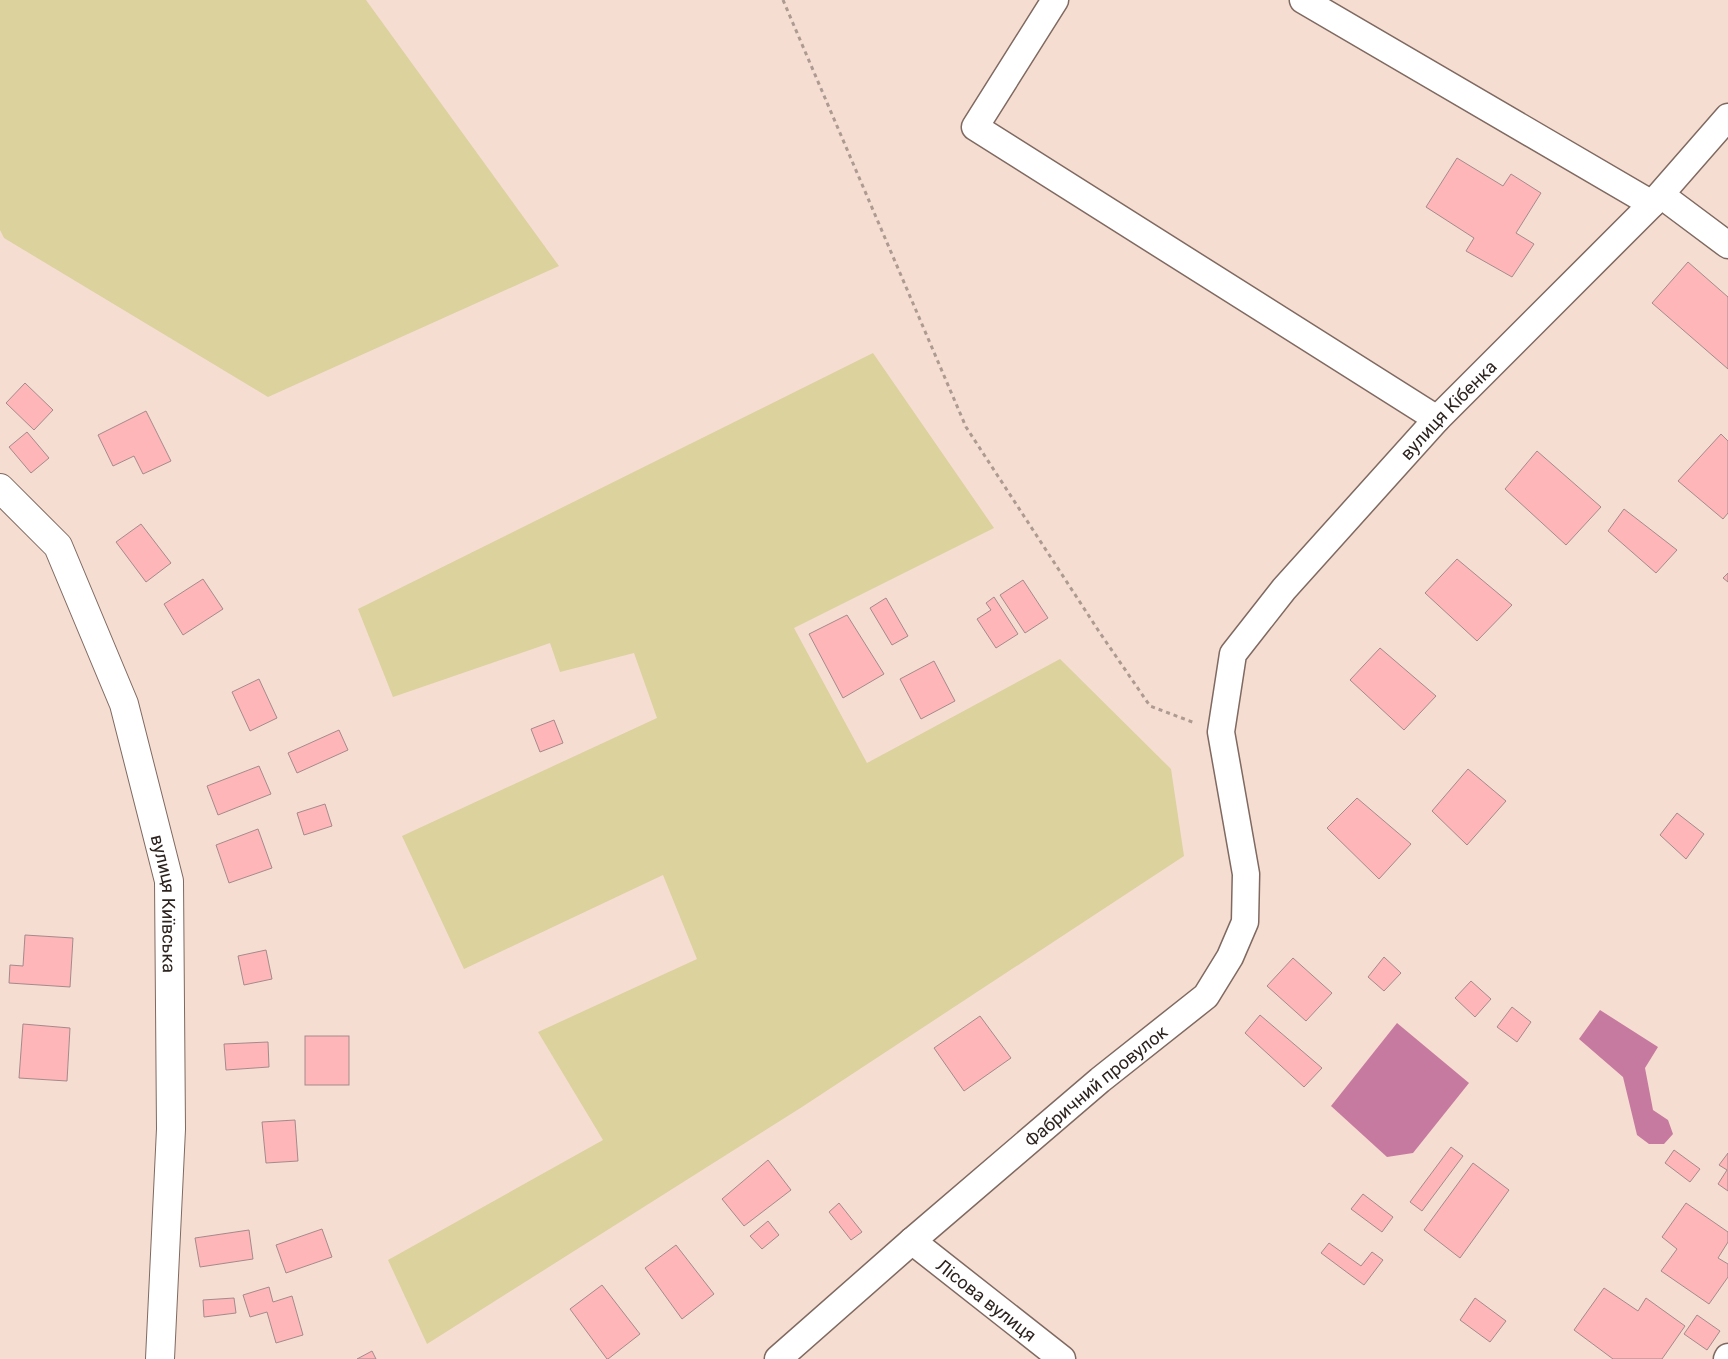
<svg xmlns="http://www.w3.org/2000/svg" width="1728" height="1359" font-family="Roboto,sans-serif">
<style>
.green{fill:#dbd29d}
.water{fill:#c67a9f}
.building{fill:#feb6b8;stroke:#a58a8b}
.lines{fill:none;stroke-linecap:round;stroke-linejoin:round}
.minor-casing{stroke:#7f6960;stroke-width:29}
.tertiary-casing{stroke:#7f6960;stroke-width:30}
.path{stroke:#ad9a91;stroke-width:3;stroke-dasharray:4 4;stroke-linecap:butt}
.minor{stroke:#fff;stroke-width:26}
.tertiary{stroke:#fff;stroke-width:28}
.labels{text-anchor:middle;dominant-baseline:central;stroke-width:4.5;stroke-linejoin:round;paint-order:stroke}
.street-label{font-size:18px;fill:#2c221e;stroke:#fcece6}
</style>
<rect width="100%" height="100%" fill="#f6ddd2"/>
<!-- green -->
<g class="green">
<path d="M 0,0 L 366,0 L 559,266 L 268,397 L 4,238 L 0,230 Z"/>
<path d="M 873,353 L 994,528 L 794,628 L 867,763 L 1060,659 L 1171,769 L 1184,856 L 802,1107 L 427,1344 L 388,1260 L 603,1140 L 538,1032 L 697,959 L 663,875 L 464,969 L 402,836 L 657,718 L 634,653 L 560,672 L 550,643 L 393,697 L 358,609 Z"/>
</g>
<!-- water -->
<g class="water">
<path d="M 1600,1010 L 1658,1047 L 1645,1068 L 1653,1110 L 1668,1120 L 1673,1134 L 1664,1144 L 1649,1144 L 1637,1135 L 1623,1077 L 1579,1039 Z"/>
<path d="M 1397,1023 L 1469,1083 L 1413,1153 L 1387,1157 L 1331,1106 Z"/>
</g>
<!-- building -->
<g class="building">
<path d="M 1457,158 L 1503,186 L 1511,174 L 1541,193 L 1516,233 L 1534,244 L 1512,277 L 1466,251 L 1474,238 L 1426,207 Z"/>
<path d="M 1688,262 L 1728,297 L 1728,369 L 1652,303 Z"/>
<path d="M 25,383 L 53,410 L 34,430 L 6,403 Z"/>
<path d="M 146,411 L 171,461 L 143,474 L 134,456 L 113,466 L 98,435 Z"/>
<path d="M 27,432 L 49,458 L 31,473 L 9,447 Z"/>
<path d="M 1721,434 L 1728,441 L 1728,513 L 1723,519 L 1678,481 Z"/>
<path d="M 1537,451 L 1601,507 L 1566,545 L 1505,489 Z"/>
<path d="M 1624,509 L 1677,550 L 1656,573 L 1608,531 Z"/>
<path d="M 141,524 L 171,563 L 146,582 L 116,542 Z"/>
<path d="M 1457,559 L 1512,605 L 1477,641 L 1425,593 Z"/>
<path d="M 1728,573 L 1728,582 L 1723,578 Z"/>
<path d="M 203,579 L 223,609 L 183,635 L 164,604 Z"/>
<path d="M 1023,580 L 1048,618 L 1025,633 L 1000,595 Z"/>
<path d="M 994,597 L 1018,634 L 996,648 L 977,619 L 991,610 L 986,603 Z"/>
<path d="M 886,598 L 908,636 L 892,645 L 870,608 Z"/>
<path d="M 847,615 L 884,674 L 843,698 L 809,634 Z"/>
<path d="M 1380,648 L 1436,696 L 1404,730 L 1350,680 Z"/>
<path d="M 934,661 L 955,701 L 921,719 L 900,679 Z"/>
<path d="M 259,679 L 277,718 L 250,731 L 232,692 Z"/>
<path d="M 554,720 L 563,743 L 540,752 L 531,729 Z"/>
<path d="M 339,730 L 348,750 L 297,773 L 288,753 Z"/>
<path d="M 259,766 L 271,794 L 218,815 L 207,786 Z"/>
<path d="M 1468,769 L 1506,801 L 1467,845 L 1432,811 Z"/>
<path d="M 1357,798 L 1411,844 L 1379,879 L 1327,828 Z"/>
<path d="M 325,804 L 332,826 L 304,835 L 297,813 Z"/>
<path d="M 1677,813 L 1704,834 L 1686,859 L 1660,835 Z"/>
<path d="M 258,829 L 272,868 L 229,883 L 216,845 Z"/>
<path d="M 25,935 L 73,938 L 70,987 L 9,983 L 10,965 L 23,966 Z"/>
<path d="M 266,950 L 272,979 L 244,985 L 238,956 Z"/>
<path d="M 1384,957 L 1401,973 L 1384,991 L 1368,977 Z"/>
<path d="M 1293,958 L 1332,993 L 1306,1021 L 1267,986 Z"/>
<path d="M 1471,981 L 1491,999 L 1475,1017 L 1455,998 Z"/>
<path d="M 1512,1007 L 1531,1022 L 1517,1042 L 1497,1027 Z"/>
<path d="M 1260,1015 L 1322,1068 L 1304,1087 L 1245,1033 Z"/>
<path d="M 980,1016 L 1011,1058 L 964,1091 L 934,1048 Z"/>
<path d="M 23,1024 L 70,1028 L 67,1081 L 19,1078 Z"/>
<rect x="305" y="1036" width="44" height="49"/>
<path d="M 268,1042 L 269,1067 L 226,1070 L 224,1044 Z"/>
<path d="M 295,1120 L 298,1161 L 266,1163 L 262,1122 Z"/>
<path d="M 1451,1147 L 1463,1156 L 1422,1211 L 1410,1202 Z"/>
<path d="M 1674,1150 L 1700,1169 L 1690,1182 L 1665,1163 Z"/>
<path d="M 1728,1153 L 1728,1191 L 1718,1184 L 1727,1170 L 1719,1165 Z"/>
<path d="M 768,1160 L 791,1190 L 744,1226 L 722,1199 Z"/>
<path d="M 1473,1163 L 1509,1190 L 1460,1258 L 1424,1230 Z"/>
<path d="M 1363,1194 L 1393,1217 L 1382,1232 L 1351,1209 Z"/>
<path d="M 839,1203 L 862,1232 L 851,1240 L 829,1212 Z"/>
<path d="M 1686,1203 L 1728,1232 L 1728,1242 L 1718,1258 L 1728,1264 L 1728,1277 L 1709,1304 L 1661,1271 L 1677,1249 L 1662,1237 Z"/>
<path d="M 768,1221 L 779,1235 L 762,1249 L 750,1236 Z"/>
<path d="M 322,1229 L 332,1257 L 286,1273 L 276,1245 Z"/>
<path d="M 249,1230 L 253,1259 L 200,1267 L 195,1238 Z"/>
<path d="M 1329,1243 L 1361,1266 L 1372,1252 L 1383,1260 L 1364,1285 L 1321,1253 Z"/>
<path d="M 676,1245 L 714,1294 L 682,1319 L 645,1268 Z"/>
<path d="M 602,1285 L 640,1334 L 608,1359 L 607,1359 L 570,1309 Z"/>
<path d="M 269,1287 L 273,1302 L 292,1296 L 303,1335 L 276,1343 L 267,1312 L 250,1317 L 243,1295 Z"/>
<path d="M 1604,1288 L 1638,1311 L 1646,1298 L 1685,1326 L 1662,1359 L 1613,1359 L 1574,1330 Z"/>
<path d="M 234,1298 L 236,1313 L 204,1317 L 203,1300 Z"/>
<path d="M 1475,1298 L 1506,1321 L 1490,1342 L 1460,1320 Z"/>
<path d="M 1697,1315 L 1720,1331 L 1707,1350 L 1684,1334 Z"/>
<path d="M 372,1351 L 376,1359 L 357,1359 Z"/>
</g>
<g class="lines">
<defs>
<g id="minor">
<path d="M 1055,0 L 975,127 L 1437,419"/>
<path d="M 1303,0 L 1652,204"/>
<path d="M 1661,195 L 1728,245"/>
<path id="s1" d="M 912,1241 L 1062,1359"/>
<path id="s2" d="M 778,1359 L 912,1241 L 1100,1080 L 1206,996 L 1230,957 L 1245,922 L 1246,874 L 1221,732 L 1233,654 L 1284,589 L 1437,419 L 1652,204 L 1728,117"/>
<path d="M 1727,1359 L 1728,1357"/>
</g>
<g id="tertiary">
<path id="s3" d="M 0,488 L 58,546 L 124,704 L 169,881 L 171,1129 L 160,1359"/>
</g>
</defs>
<!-- minor casing -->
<use href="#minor" class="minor-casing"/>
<!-- tertiary casing -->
<use href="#tertiary" class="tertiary-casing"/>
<!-- path -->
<path class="path" d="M 783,0 L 966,427 L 1100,633 L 1150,706 L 1195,723"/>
<!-- minor -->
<use href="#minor" class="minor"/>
<!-- tertiary -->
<use href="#tertiary" class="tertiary"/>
</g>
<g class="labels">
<!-- street labels -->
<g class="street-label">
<text stroke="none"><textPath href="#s2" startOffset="1242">вулиця Кібенка</textPath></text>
<text stroke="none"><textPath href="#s3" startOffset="458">вулиця Київська</textPath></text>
<text stroke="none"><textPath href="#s2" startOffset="419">Фабричний провулок</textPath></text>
<text stroke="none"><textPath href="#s1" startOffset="95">Лісова вулиця</textPath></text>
</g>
</g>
</svg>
